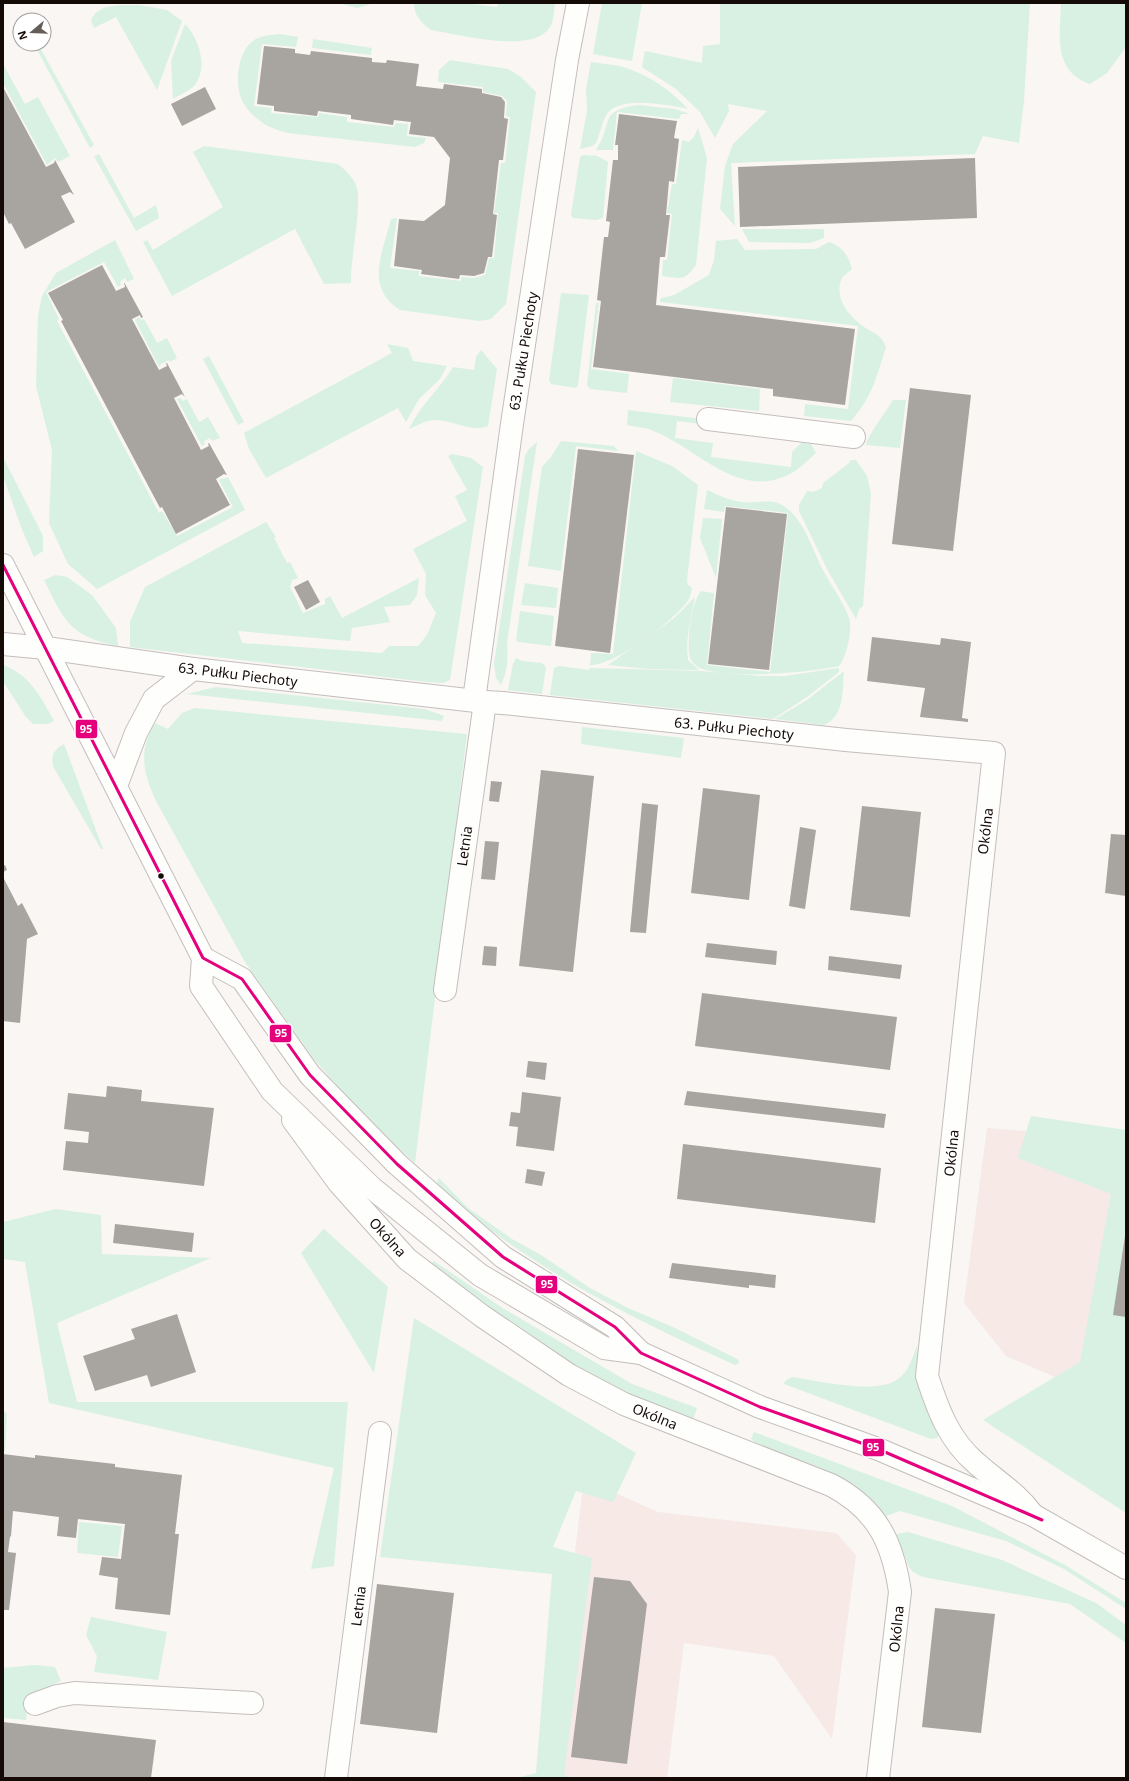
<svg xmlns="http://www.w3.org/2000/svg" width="1129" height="1781" font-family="'Noto Sans',sans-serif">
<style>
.commercial{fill:#f6e9e6}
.green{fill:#d8f1e3}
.building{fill:#a8a49f}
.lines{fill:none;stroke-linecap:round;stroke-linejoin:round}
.minor-casing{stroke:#c4bebb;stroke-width:24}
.major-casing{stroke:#c4bebb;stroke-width:24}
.minor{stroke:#fefefd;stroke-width:22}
.major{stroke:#fefefd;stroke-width:22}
.bus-1-casing{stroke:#fff;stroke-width:6}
.bus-1{stroke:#e5007d;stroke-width:3}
.bus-dot{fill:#140a06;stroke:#fff;stroke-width:1.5}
.labels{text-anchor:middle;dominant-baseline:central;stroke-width:3;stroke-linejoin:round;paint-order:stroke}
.street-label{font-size:14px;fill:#140a06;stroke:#fff}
.line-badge{stroke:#fff;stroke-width:1.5}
.badge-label{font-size:11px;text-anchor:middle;font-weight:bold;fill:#fff}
</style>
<rect width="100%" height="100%" fill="#f9f6f4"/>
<!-- commercial -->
<g class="commercial">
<path d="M 987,1128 L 1126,1139 L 1120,1405 L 1006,1356 L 964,1303 Z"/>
<path d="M 584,1479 L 658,1512 L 836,1533 L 856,1555 L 832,1739 L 774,1656 L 684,1643 L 667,1778 L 547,1778 Z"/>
</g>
<!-- green -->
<g class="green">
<path d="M 339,3 L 374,3 L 357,8 Z"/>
<path d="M 414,3 L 463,3 L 497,7 L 498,3 L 555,3 C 554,10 554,21 550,27 C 533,55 458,34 431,30 C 421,23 414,15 414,3 Z"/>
<path d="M 602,3 L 642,3 L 632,61 L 593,54 Z"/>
<path d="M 720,3 L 1030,3 L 1024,101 L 1019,143 L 983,136 L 975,154 L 731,163 L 735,226 L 720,209 L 725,166 L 733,144 L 767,111 L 728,104 L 729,111 L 715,138 L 700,112 L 676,89 L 642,67 L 645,51 L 702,63 L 703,46 L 720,44 Z"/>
<path d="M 1061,3 L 1126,3 L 1126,47 L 1107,73 L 1090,84 C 1053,71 1060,35 1061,3 Z"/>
<path d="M 139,5 L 167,10 L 182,21 L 157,90 L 116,17 L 94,28 L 91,20 C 99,2 123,6 139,5 Z"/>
<path d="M 185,24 C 199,38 209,69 194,86 C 189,91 179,95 173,99 L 171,61 Z"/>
<path d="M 280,34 L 298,37 L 296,47 L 262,44 L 254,106 L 272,108 L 271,113 L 318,117 L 319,113 L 347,117 L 347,122 L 394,127 L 396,123 L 408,124 L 407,136 L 426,138 L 424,143 L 415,147 L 288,133 C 270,129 254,120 244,104 C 233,87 237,49 256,39 C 264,35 271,35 280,34 Z"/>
<path d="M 313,39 L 372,48 L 371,55 L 312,48 Z"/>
<path d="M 34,44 L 38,44 L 94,145 L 90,148 Z"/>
<path d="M 450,60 L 508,69 L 521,77 L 536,92 L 506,304 L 491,319 L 479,321 L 400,310 C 364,287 383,252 391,219 L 397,218 L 390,268 L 419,271 L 419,276 L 461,281 L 461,277 L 474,278 L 485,275 L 489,258 L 494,258 L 498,213 L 494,213 L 501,163 L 505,163 L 510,117 L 506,116 L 507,101 L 502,96 L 483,92 L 483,87 L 438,82 L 439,70 Z"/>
<path d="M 591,62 C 605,64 622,65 634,71 C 655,79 673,93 688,109 C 670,105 619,95 607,114 C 602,122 600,134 596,143 L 592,146 L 580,149 L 587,111 L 586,89 Z"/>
<path d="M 3,64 L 25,104 L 38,97 L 70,156 L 58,162 L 55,158 L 47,165 L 3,83 Z"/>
<path d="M 638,105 L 675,109 L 690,114 L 681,114 L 679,119 L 617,112 L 613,150 L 596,150 C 614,123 597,111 638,105 Z"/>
<path d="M 698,128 L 707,158 L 696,265 C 684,282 681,278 662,276 L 663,260 L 667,260 L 672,214 L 667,213 L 672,184 L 676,184 L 682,140 L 689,142 L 694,137 Z"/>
<path d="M 204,146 L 338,164 C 345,170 352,176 356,185 C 363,203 350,259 351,283 L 324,284 L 295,229 L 172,296 L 143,242 L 147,240 L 153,250 L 223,207 L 193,152 Z"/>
<path d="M 99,154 L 134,218 L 156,205 L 159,218 L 136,231 L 94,156 Z"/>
<path d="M 584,155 L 597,156 L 608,162 L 603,218 L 596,220 L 573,218 L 571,215 L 580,157 Z"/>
<path d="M 742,229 L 824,229 L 824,238 L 810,243 L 749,242 Z"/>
<path d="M 737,239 L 745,250 L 816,249 L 829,242 C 843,247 848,255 852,269 C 848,272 843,276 841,280 C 834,301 852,320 869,330 C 878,335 882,337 886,347 C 876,379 873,395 851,421 L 804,416 L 805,404 L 848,409 L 858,326 L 660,302 L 661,298 L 674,295 L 709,275 L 714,260 L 716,241 Z"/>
<path d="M 115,240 L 134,279 L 127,282 L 125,278 L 120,282 L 121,285 L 118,287 L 104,262 L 46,292 L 59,319 L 57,321 L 159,513 L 162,511 L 177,536 L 233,507 L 219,480 L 222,478 L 223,479 L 228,477 L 245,510 L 97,589 L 68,564 L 49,523 L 52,450 L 36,386 L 38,315 L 42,296 L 56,273 Z"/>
<path d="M 561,293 L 589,295 L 578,385 L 576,388 L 551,384 L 549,380 Z"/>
<path d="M 596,303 L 599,303 L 591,369 L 629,374 L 627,393 L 590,389 L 587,385 Z"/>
<path d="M 139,317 L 141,320 L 144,319 L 157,343 L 167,338 L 177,358 L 170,362 L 169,360 L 161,364 L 159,367 L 135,320 Z"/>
<path d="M 387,344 L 408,348 L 413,361 L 447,366 L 440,379 L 419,399 L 406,422 L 398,408 L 266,478 L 249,449 L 244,433 L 392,353 Z"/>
<path d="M 481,350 L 497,369 L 488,426 C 472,433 452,420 436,420 C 426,420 418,425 409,429 C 420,405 440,389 453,367 L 474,370 L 476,357 Z"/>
<path d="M 209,356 L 244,422 L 238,425 L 203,359 Z"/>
<path d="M 673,378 L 760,389 L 759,411 L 670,402 Z"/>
<path d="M 180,398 L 183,401 L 187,399 L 199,422 L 208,417 L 220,438 L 212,441 L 210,438 L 204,441 L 205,444 L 202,446 L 177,399 Z"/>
<path d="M 893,400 L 906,400 L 900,448 L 866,445 C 866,438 888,409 893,400 Z"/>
<path d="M 628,410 L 702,419 L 701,424 L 677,421 L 675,438 L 713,443 L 711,457 L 791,467 L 792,452 L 801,443 L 811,444 L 816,453 C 809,459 802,466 795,471 C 740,505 698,447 651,430 C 644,427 635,427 627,425 Z"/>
<path d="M 561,441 L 614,446 L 618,451 L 576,446 L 561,571 L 528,566 L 542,467 L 551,457 Z"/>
<path d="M 537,442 L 507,643 C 508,658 508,670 501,685 L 496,678 L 494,664 L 525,456 L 528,450 Z"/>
<path d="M 636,451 L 672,466 L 698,485 L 687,580 L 688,585 L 692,588 C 691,593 690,598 687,602 C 673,621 613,667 590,665 L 591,653 L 613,654 Z"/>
<path d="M 452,454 L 471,458 L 483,467 L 450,680 L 443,683 L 427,682 L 130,647 L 130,622 L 145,587 L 266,522 L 276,537 L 274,538 L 287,563 L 290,562 L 298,578 L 292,580 L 290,587 L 303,613 L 325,604 L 325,599 L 330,596 L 342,618 L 419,578 L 417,595 L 410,605 L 384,607 L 390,622 L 352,628 L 350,641 L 238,631 L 242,643 L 382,653 L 389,646 L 418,646 L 427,635 L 436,613 L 425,595 L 426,574 L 413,549 L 467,521 L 455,496 L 467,490 L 448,456 Z"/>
<path d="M 3,457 L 43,536 L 43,551 L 34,557 L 21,527 L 3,476 Z"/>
<path d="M 851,460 L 856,460 L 867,476 L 871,494 L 863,606 L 859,609 L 856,619 L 828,571 L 799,511 L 799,505 L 807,491 L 814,492 L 822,488 L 823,483 L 848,464 Z"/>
<path d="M 707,490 C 718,495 729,500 741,502 C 756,504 773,497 785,507 C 806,522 812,550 824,572 C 832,587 843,601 849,618 C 853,629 846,659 839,666 C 814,672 711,682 694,664 C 687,657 689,645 689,635 C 690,622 693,601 701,591 L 714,593 L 707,665 L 770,672 L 788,513 L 725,506 L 724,512 L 704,509 Z"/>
<path d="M 703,518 L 722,519 L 716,578 L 700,538 Z"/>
<path d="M 55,575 L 67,577 L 92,595 L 116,628 L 118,646 C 70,637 64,620 44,580 Z"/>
<path d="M 525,583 L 558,588 L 556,608 L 521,605 Z"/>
<path d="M 695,597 C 691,618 685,638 688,660 L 699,670 L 649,669 L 608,665 L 673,619 Z"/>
<path d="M 520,611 L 554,616 L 551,646 L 518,642 L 516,640 Z"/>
<path d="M 516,658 L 522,661 L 542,663 L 546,667 L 542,694 L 508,690 L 513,664 Z"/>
<path d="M 3,665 C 30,675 41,697 54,721 L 48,724 L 33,724 L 26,717 L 3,681 Z"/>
<path d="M 559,666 L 589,670 L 590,668 L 701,671 L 761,676 L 785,676 L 839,668 L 839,672 L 807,697 L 773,719 L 550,695 L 554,668 Z"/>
<path d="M 844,671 C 842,690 845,716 824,725 L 775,719 L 807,700 Z"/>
<path d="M 216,687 L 425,709 L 444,716 L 442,721 L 187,694 Z"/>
<path d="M 195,708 L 467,734 L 415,1163 L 368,1121 L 313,1058 L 245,962 L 156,801 C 143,773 138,750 155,723 L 168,729 L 182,713 Z"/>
<path d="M 582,727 L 684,738 L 681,758 L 581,744 Z"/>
<path d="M 64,744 L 103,849 L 101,849 L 54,768 C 50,757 53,750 64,744 Z"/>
<path d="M 1031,1116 L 1126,1130 L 1126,1513 L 983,1420 L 1080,1362 L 1111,1194 L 1018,1158 Z"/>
<path d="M 439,1178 L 468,1208 L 512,1239 L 541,1255 L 590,1288 L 628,1308 L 673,1327 L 739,1360 L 738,1364 L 735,1365 C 629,1317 523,1265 436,1185 Z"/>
<path d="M 55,1209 L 101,1215 L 102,1254 L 211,1258 L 57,1323 L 77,1402 L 348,1402 L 334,1566 L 311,1569 L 334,1468 L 49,1403 L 25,1262 L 3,1259 L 3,1222 Z"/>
<path d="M 324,1229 L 388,1287 L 374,1373 L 301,1253 Z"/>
<path d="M 434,1261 L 504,1309 L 632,1384 L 697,1408 L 693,1420 L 621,1392 L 566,1363 L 432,1268 L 431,1263 Z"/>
<path d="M 414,1318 L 636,1453 L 613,1502 L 576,1491 L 553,1547 L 592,1558 L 564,1775 L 575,1778 L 517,1778 L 536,1773 L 552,1574 L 380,1557 Z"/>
<path d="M 917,1345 L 921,1394 L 939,1434 L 937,1438 L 931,1439 L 784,1384 L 785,1381 L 792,1377 C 818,1381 878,1395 898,1379 C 909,1371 913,1357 917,1345 Z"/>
<path d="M 3,1410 L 7,1414 L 5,1451 L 3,1451 Z"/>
<path d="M 754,1432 L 952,1506 L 1065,1565 L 1126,1603 L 1126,1609 L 1064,1569 L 1006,1541 L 900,1511 L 886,1516 C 854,1473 802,1462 755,1445 L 754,1441 L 751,1439 Z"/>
<path d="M 79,1522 L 122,1526 L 118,1557 L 77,1553 Z"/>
<path d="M 908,1532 L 1002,1560 L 1096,1603 L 1126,1625 L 1126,1643 L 1070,1604 L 923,1577 L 913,1572 L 909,1567 L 896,1534 Z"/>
<path d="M 91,1617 L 167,1632 L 158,1680 L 94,1672 L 97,1656 L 86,1635 Z"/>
<path d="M 35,1665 L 55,1667 L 61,1681 L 29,1695 L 26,1720 L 3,1718 L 3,1668 Z"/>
</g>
<!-- building -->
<g class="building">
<path d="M 264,46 L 295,49 L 295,53 L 310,55 L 311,51 L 372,58 L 372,62 L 386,63 L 387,60 L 419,64 L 416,86 L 443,89 L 444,84 L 482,89 L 482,93 L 501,97 L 505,102 L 504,118 L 508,119 L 503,160 L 499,160 L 493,214 L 497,215 L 492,257 L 488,257 L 484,273 L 474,276 L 460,275 L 459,279 L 421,274 L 422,270 L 394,266 L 399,219 L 424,221 L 445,205 L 450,158 L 434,137 L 409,134 L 411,122 L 394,120 L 393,125 L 351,119 L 351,115 L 318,111 L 317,116 L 274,111 L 274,106 L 257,104 Z"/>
<path d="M 3,87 L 46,167 L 54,163 L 55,160 L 74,195 L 70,192 L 61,196 L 75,222 L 25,249 L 11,223 L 9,224 L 3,212 Z"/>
<path d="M 205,87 L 216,109 L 182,126 L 171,104 Z"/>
<path d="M 619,114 L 677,121 L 674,138 L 679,139 L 674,182 L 669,181 L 666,215 L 670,215 L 665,257 L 660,257 L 656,305 L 855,329 L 845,405 L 773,396 L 773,389 L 593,367 L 601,301 L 597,300 L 604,237 L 608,237 L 610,222 L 606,221 L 613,160 L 618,160 L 618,145 L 615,145 Z"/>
<path d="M 975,158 L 977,218 L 740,227 L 738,167 Z"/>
<path d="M 102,265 L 116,291 L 125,287 L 124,282 L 143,317 L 141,318 L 140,315 L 132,319 L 159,370 L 167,366 L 166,363 L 167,363 L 185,397 L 182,394 L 174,398 L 201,450 L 209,446 L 208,444 L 209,443 L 227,475 L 224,474 L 216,479 L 230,505 L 176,534 L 162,507 L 160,508 L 61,321 L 63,320 L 48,293 Z"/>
<path d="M 910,388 L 971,395 L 953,551 L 892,544 Z"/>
<path d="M 578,449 L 634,455 L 610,653 L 555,646 Z"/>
<path d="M 726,507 L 787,514 L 769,670 L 708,664 Z"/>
<path d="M 308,580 L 320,602 L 306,610 L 294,587 Z"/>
<path d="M 872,637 L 940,645 L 941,638 L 971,642 L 962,718 L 968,719 L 968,722 L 920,717 L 925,688 L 867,681 Z"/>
<path d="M 541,770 L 594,776 L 573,972 L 519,966 Z"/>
<path d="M 491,781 L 502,782 L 499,802 L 489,801 Z"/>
<path d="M 703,788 L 760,795 L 749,900 L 691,893 Z"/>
<path d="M 642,803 L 658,805 L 646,933 L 630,932 Z"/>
<path d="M 862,806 L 921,812 L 910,917 L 850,910 Z"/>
<path d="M 800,827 L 816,830 L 805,909 L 789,906 Z"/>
<path d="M 1111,834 L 1126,835 L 1126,896 L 1105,893 Z"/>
<path d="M 485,841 L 499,842 L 495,880 L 481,879 Z"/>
<path d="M 5,865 L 7,870 L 3,872 L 3,866 Z"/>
<path d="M 3,877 L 18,906 L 22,903 L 38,934 L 27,939 L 20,1023 L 3,1021 Z"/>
<path d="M 707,943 L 777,951 L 776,965 L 705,957 Z"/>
<path d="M 484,946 L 497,947 L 496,966 L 482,965 Z"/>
<path d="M 829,956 L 902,965 L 900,979 L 828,970 Z"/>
<path d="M 702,993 L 897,1017 L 890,1070 L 695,1046 Z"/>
<path d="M 528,1061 L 547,1063 L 545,1080 L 526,1077 Z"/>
<path d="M 107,1086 L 142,1090 L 141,1101 L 214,1108 L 204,1186 L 63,1170 L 66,1141 L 88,1143 L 89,1132 L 64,1129 L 68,1093 L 106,1097 Z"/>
<path d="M 687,1091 L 886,1114 L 884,1128 L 684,1105 Z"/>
<path d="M 522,1092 L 561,1097 L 554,1151 L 516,1146 L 518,1127 L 509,1126 L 511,1112 L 520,1113 Z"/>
<path d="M 683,1144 L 881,1168 L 875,1223 L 677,1199 Z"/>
<path d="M 527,1169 L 545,1172 L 542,1186 L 525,1183 Z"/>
<path d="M 115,1224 L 194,1233 L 192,1252 L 113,1243 Z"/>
<path d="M 1125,1236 L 1126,1236 L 1126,1317 L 1113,1315 Z"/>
<path d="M 672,1263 L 776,1275 L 775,1288 L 749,1285 L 749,1288 L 669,1278 Z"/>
<path d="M 177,1314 L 196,1372 L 151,1387 L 147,1375 L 95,1391 L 83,1356 L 135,1339 L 131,1329 Z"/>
<path d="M 3,1454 L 35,1458 L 35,1455 L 115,1464 L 115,1467 L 182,1475 L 175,1534 L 179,1534 L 170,1615 L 115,1609 L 118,1578 L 99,1575 L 102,1557 L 121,1559 L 125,1524 L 78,1519 L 76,1538 L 57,1536 L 59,1517 L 13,1511 L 11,1536 L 10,1537 L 8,1552 L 16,1553 L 9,1610 L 3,1610 Z"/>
<path d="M 594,1577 L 630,1581 L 647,1604 L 627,1764 L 571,1757 Z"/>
<path d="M 377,1584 L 454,1593 L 437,1733 L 360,1724 Z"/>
<path d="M 935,1608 L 995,1614 L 981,1733 L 922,1727 Z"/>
<path d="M 3,1722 L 156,1740 L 151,1778 L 3,1778 Z"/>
</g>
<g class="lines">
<defs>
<g id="minor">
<path d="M 708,419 L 854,437"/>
<path d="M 3,644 L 46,648 L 193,669 L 485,702 L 503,703 L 846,740 L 994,753 L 927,1376 C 938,1410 949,1440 976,1463 C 997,1482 1015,1491 1033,1515"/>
<path d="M 474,700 L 512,424 L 567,60 L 578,3"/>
<path d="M 116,786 L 136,733 L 154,699 L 193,669"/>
<path d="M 445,990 L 485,702"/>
<path d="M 293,1120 L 339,1183 L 407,1259 L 482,1316 L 569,1375 L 624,1404 L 831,1485 C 877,1509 893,1543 900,1592 L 878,1778"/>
<path d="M 35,1704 L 57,1696 L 75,1693 L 252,1703"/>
<path d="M 336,1778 L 380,1433"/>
</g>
<g id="major">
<path d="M 3,565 L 203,958 L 242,979 L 310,1075 L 397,1164 L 503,1257 L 615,1327 L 641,1353 L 760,1407 L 878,1449 L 1033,1515 L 1126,1568"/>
<path d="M 203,958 L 201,986 L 272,1091 L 372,1188 L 480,1275 L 604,1348 L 641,1353"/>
</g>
</defs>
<!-- minor casing -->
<use href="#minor" class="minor-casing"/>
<!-- major casing -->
<use href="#major" class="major-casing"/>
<!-- minor -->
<use href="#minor" class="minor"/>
<!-- major -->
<use href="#major" class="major"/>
<defs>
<path id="bus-1" d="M 3,565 L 203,958 L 242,979 L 310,1075 L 397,1164 L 503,1257 L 615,1327 L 641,1353 L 760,1407 L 878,1449 L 1042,1520"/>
</defs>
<!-- bus-1 casing -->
<use href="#bus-1" class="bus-1-casing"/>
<!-- bus-1 -->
<use href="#bus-1" class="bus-1"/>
</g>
<!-- markers -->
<circle class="bus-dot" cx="161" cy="876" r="3.5"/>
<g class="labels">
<!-- street labels -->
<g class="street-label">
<text transform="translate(523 351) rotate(-81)">63. Pułku Piechoty</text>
<text transform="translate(238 674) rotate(7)">63. Pułku Piechoty</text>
<text transform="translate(734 728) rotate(6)">63. Pułku Piechoty</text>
<text transform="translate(985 831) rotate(-83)">Okólna</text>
<text transform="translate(464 846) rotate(-82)">Letnia</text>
<text transform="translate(951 1153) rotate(-84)">Okólna</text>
<text transform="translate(388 1237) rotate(48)">Okólna</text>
<text transform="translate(655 1416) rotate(22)">Okólna</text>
<text transform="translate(358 1606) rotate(-83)">Letnia</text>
<text transform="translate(896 1629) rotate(-84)">Okólna</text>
</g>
</g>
<g class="line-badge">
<rect x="75" y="719" width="23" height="20" rx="4" fill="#e5007d"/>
<rect x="269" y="1024" width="23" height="19" rx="4" fill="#e5007d"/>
<rect x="535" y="1275" width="23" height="19" rx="4" fill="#e5007d"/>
<rect x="862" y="1438" width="23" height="19" rx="4" fill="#e5007d"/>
</g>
<g class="badge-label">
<text x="86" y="733">95</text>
<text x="281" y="1037">95</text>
<text x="547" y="1288">95</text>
<text x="873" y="1451">95</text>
</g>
<!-- border -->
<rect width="1129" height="1781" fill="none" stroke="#140a06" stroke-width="8"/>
<!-- north arrow -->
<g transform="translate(32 32) rotate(251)"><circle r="19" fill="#ffffff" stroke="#a19d9b"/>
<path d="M0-3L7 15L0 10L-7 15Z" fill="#645d59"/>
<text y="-6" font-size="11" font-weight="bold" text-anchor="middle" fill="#140a06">N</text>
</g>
</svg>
